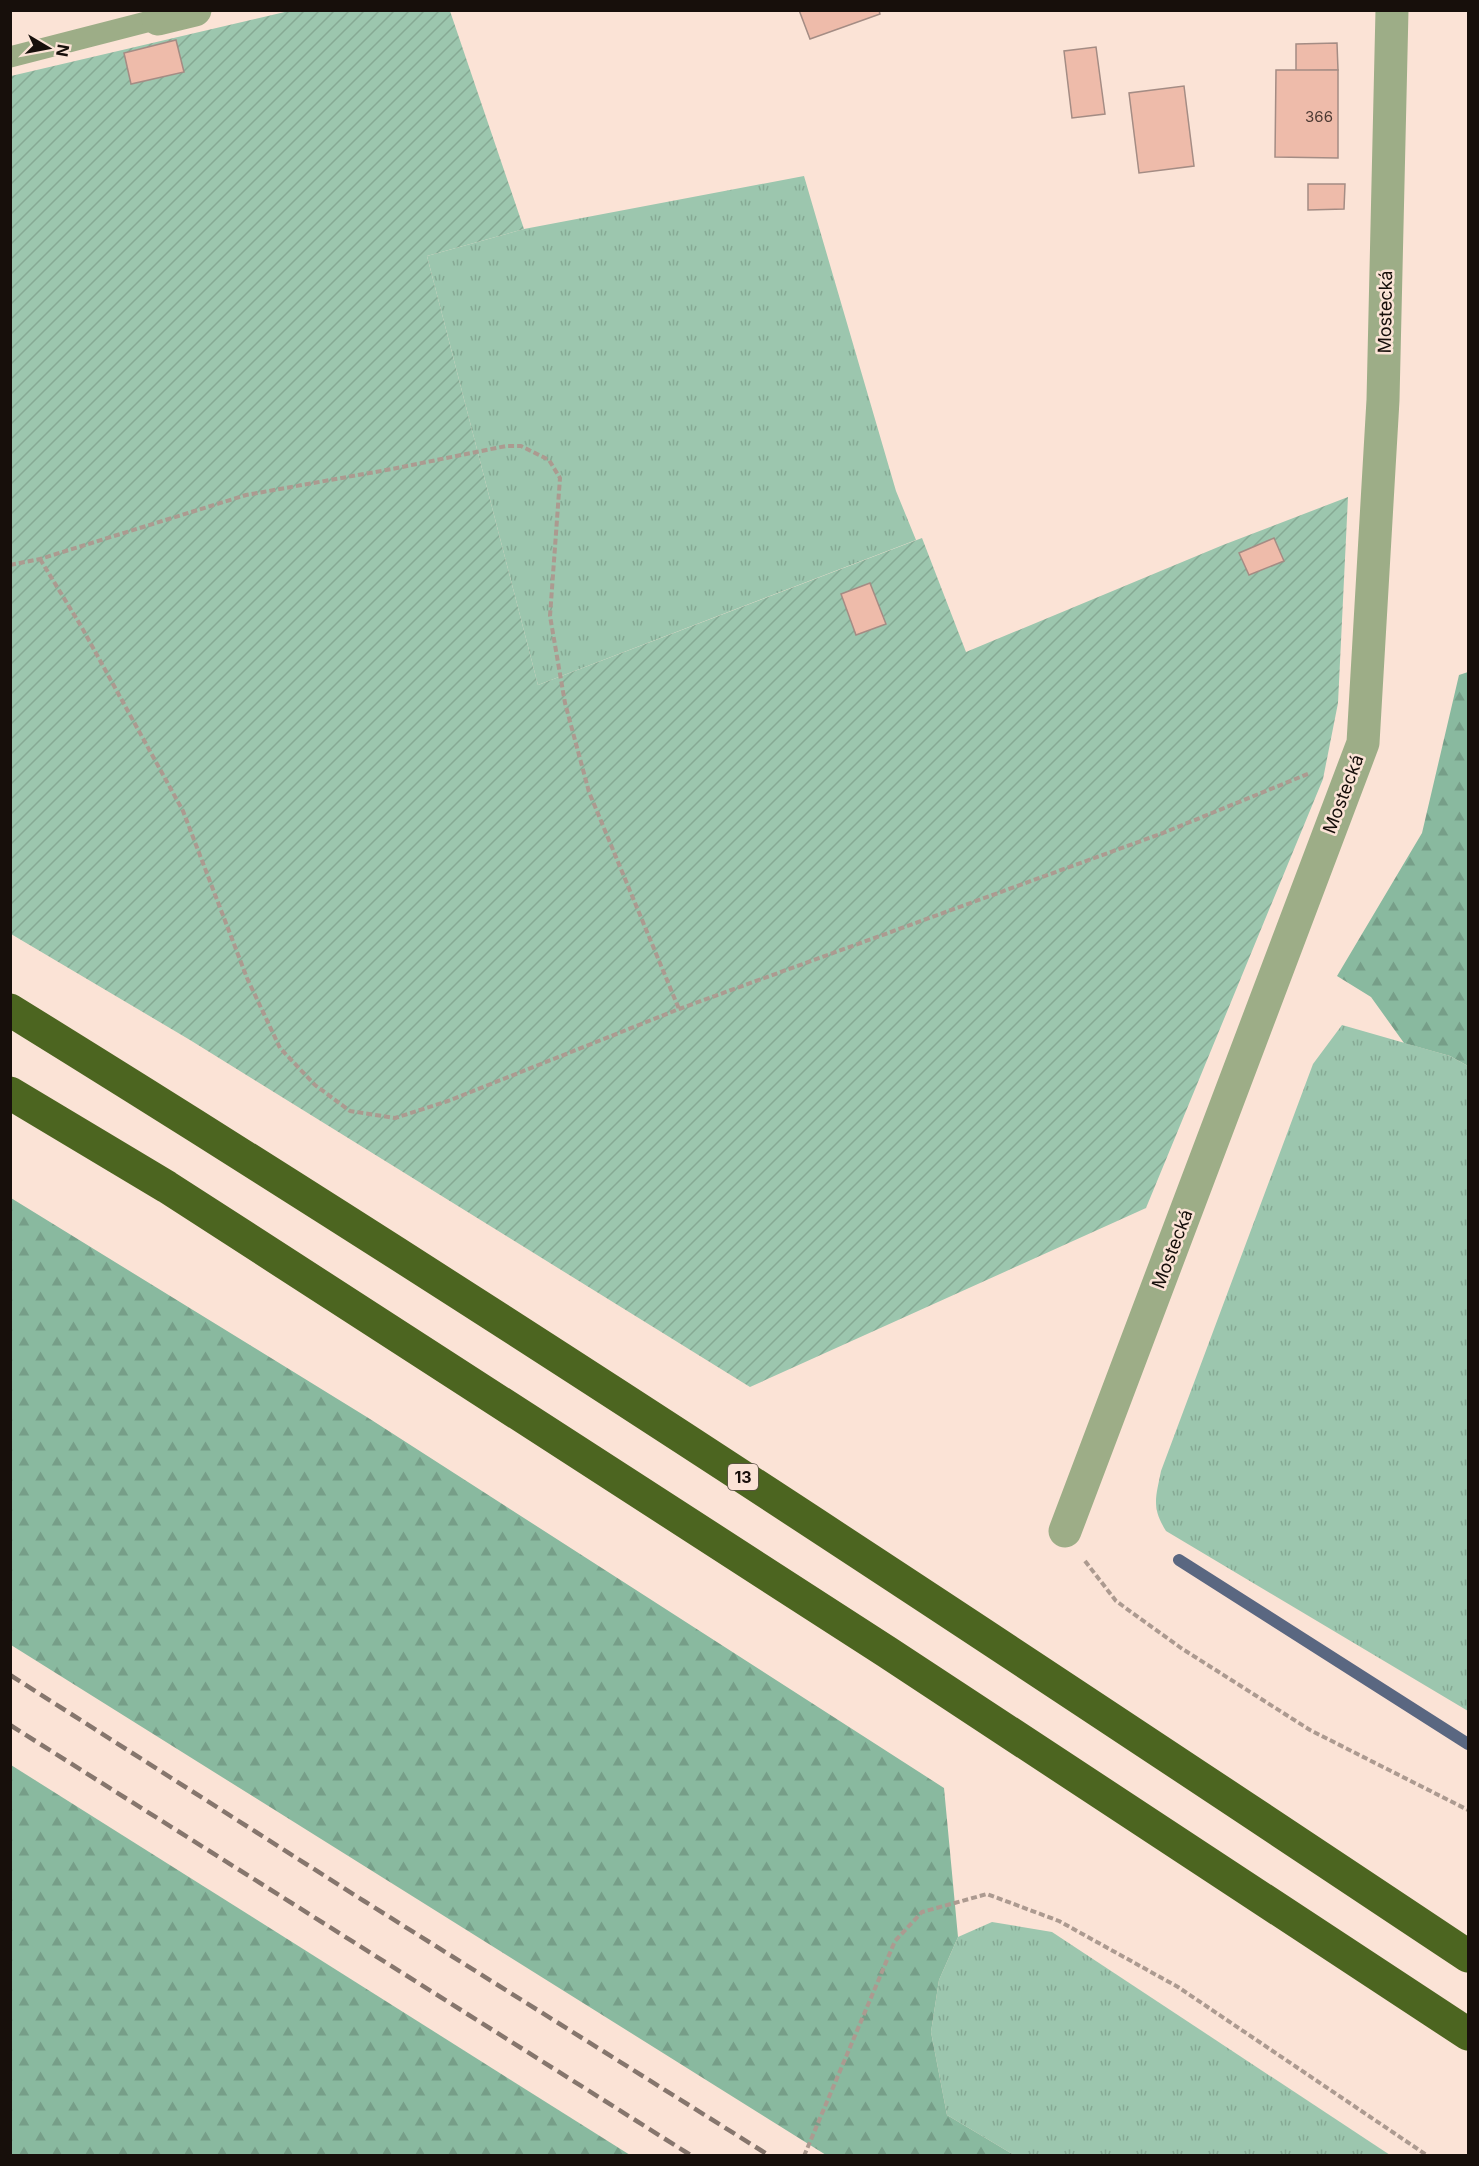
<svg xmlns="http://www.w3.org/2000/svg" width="1479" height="2166" font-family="Inter,sans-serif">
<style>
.grass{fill:url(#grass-tufts)}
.forest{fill:url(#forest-firs)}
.garden{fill:url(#garden-furrows)}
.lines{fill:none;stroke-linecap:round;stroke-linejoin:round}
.stream{stroke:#5a6781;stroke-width:12}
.building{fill:#eba;stroke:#a48c84;stroke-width:1.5}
.path{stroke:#ac9a90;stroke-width:4;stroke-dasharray:6 3;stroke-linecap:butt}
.lane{stroke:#9dad87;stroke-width:21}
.street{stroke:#9dad87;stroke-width:33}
.highway{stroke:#4c6520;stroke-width:33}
.rail{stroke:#86766d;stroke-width:4.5;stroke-dasharray:12 6;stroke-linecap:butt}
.labels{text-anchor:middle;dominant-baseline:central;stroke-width:5;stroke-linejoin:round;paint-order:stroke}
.number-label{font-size:15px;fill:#4d3a33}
.shield{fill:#fbe3d6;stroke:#5b4f48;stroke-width:1.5}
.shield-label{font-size:16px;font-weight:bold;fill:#170f0b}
.street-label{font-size:18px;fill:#170f0b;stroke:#fbe3d6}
</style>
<defs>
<pattern id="grass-tufts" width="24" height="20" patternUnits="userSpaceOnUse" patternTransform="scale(1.5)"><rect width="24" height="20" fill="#9cc6ae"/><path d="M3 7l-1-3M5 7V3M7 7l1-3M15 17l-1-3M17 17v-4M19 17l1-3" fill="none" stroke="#86a994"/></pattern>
<pattern id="forest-firs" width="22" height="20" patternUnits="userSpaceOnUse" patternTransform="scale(1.5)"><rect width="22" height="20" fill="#89b99f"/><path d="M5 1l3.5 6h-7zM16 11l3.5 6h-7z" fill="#769e88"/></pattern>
<pattern id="garden-furrows" width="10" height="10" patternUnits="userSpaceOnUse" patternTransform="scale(1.5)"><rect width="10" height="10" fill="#9cc6ae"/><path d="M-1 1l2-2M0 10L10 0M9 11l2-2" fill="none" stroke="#86a994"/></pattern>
</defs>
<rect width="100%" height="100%" fill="#fbe3d6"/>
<!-- grass -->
<g class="grass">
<path d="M 804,176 L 896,491 L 916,540 L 538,685 L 427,256 L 524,229 Z"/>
<path d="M 1342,1025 L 1450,1056 L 1468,1066 L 1468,1711 L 1166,1531 C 1151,1507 1156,1497 1161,1471 L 1313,1064 Z"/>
<path d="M 992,1922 L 1052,1932 L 1390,2155 L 1014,2155 L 947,2115 L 931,2032 L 939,1980 L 958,1937 Z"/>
</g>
<!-- forest -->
<g class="forest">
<path d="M 1468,672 L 1468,1066 L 1450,1056 L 1404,1043 L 1371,997 L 1337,976 L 1422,833 L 1459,675 Z"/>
<path d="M 11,1198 L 370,1419 L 944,1788 L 958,1937 L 939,1980 L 931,2032 L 947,2115 L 1014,2155 L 826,2155 L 11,1645 Z"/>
<path d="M 11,1765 L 630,2155 L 11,2155 Z"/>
</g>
<!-- garden -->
<path class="garden" d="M 289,11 L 450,11 L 524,229 L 427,256 L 538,685 L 922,538 L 966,652 L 1223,545 L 1348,497 L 1338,703 L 1323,779 L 1146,1208 L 750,1387 L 190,1040 L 11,934 L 11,76 Z"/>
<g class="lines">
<!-- stream -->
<path class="stream" d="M 1179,1560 L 1468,1744"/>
</g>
<!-- building -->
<g class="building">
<path d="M 799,10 L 879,10 L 880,14 L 810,39 Z"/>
<path d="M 176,40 L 184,72 L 131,84 L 124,53 Z"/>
<path d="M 1337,43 L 1338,70 L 1296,71 L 1296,44 Z"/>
<path d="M 1096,47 L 1105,114 L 1072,118 L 1064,51 Z"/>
<path d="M 1276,70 L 1338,70 L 1338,158 L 1275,157 Z"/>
<path d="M 1184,86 L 1194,166 L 1139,173 L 1129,93 Z"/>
<path d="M 1308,184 L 1345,184 L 1344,209 L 1308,210 Z"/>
<path d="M 1274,538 L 1284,561 L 1249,575 L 1239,553 Z"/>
<path d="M 870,583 L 886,624 L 856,635 L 841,594 Z"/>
</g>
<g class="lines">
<!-- path -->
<g class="path">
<path d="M 40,559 L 81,626 L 183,811 L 247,978 L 280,1048 L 315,1085 L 350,1111 L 395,1118 L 448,1101 L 679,1009 L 1163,833 L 1310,773"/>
<path d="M 10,565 L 40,559 L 246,495 L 392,469 L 506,446 L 521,446 L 549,460 L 560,478 L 550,616 L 565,703 L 589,792 L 679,1009"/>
<path d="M 1085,1561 L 1116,1601 L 1181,1648 L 1310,1730 L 1468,1810"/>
<path d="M 804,2156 L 895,1941 L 922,1912 L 987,1894 L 1059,1921 L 1178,1987 L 1428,2156"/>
</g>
<!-- lane -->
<path class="lane" d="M 10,57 L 158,19 L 157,10"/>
<!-- street -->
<g class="street">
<path d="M 158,19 L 195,10"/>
<path d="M 1065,1531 L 1363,743 L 1383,400 L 1392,10"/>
</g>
<!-- highway -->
<g class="highway">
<path d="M 10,1010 C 503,1315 986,1635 1468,1956"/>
<path d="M 10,1093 L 167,1187 L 887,1652 L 1468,2034"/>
</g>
<!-- rail -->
<g class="rail">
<path d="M 10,1675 L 364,1901 L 770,2156"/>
<path d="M 10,1725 L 692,2156"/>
</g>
</g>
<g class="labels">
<!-- number labels -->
<g class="number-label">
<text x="1319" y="116">366</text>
</g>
<!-- shield labels -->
<rect class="shield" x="728" y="1464" width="30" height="26" rx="4.5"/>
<g class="shield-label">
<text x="743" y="1477">13</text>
</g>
<!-- street labels -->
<g class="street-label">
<text transform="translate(1385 312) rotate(-89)">Mostecká</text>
<text transform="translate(1343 794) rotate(-69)">Mostecká</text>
<text transform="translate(1172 1249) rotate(-69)">Mostecká</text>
</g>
</g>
<!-- border -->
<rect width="1479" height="2166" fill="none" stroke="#170f0b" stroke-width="24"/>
<!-- north arrow -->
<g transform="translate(48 48) rotate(100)" stroke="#fbe3d6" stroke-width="4.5" paint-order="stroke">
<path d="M0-4.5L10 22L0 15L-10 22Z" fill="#170f0b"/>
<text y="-9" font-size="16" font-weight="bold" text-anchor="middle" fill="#170f0b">N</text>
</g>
</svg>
